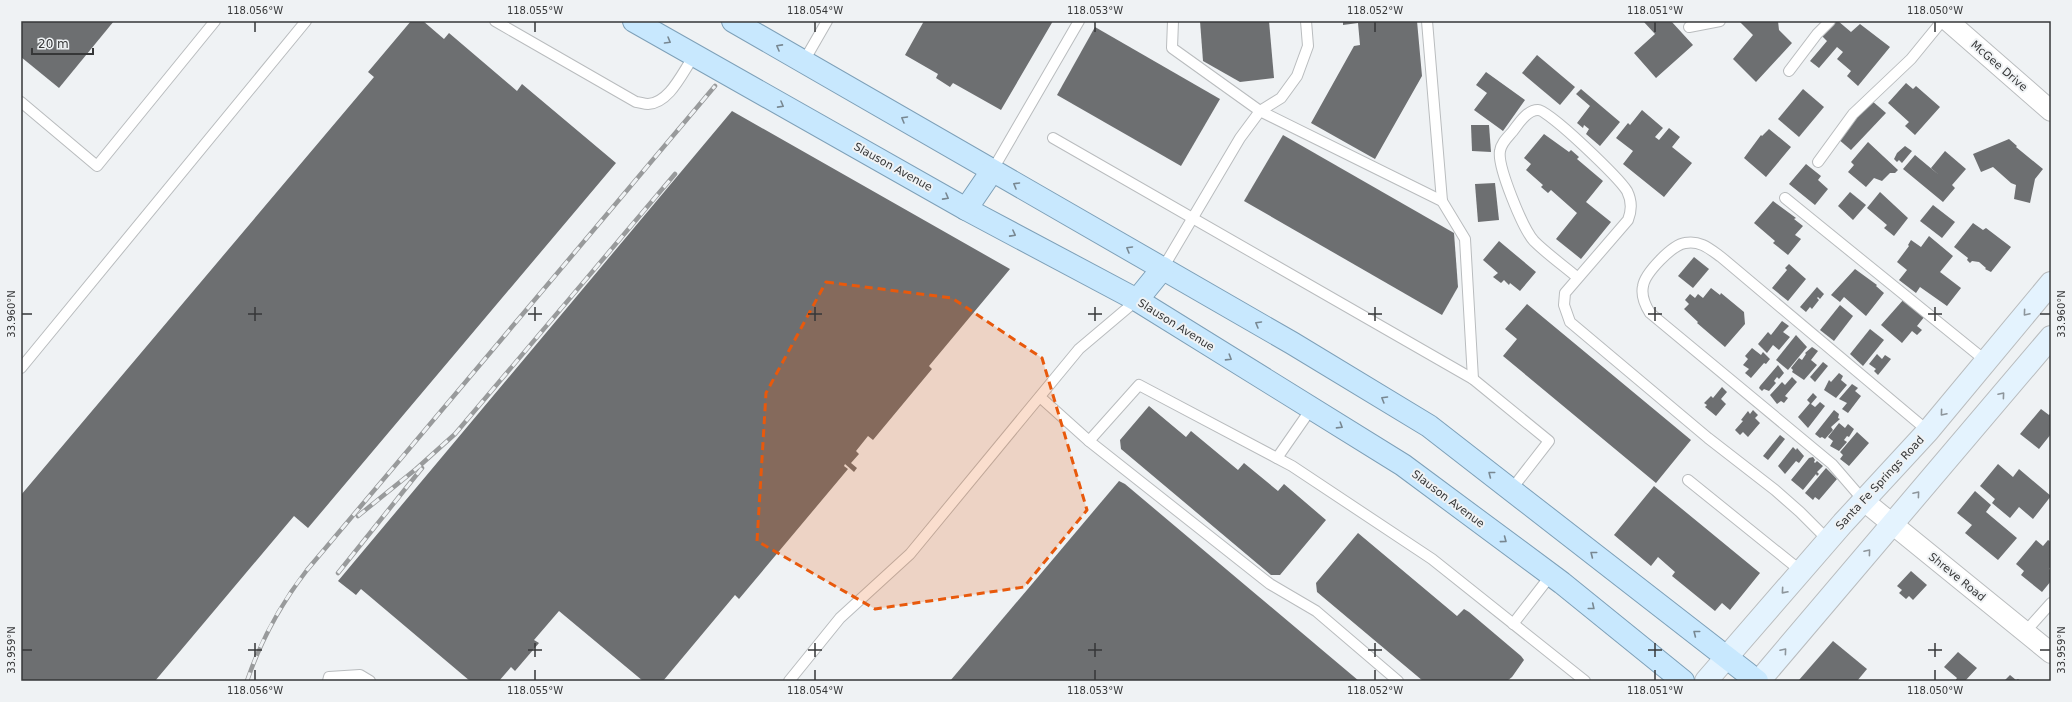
<svg xmlns="http://www.w3.org/2000/svg" width="2072" height="702" font-family="'DejaVu Sans',sans-serif">
<style>
.building{fill:#6d6f71}
.lines{fill:none;stroke-linecap:round;stroke-linejoin:round}
.service-casing{stroke:#b9bcbe;stroke-width:12}
.minor-casing{stroke:#b9bcbe;stroke-width:22}
.secondary-casing{stroke:#b9bcbe;stroke-width:24}
.primary-casing{stroke:#7ea0b8;stroke-width:24}
.service{stroke:#fff;stroke-width:10}
.minor{stroke:#fff;stroke-width:20}
.secondary{stroke:#e4f3fe;stroke-width:22}
.primary{stroke:#c8e8fe;stroke-width:22}
.rail-casing{stroke:#989a9b;stroke-width:4.5}
.rail{stroke:#eff2f4;stroke-width:3;stroke-dasharray:9;stroke-linecap:butt}
.oneway{stroke:#788791}
.oneway2{stroke:#8d959b}
.marked{fill:#e8590c;fill-opacity:0.2;stroke:#e8590c;stroke-width:3;stroke-dasharray:8 5;stroke-linejoin:round}
.ticks{fill:none;stroke:#363738;stroke-width:1.5}
.labels{text-anchor:middle;dominant-baseline:central;stroke-width:4;stroke-linejoin:round;paint-order:stroke}
.street-label{font-size:11px;fill:#363738;stroke:#eff2f4}
.neatline{fill:none;stroke:#363738;stroke-width:1.5}
.ticks-label{font-size:10px;text-anchor:middle;fill:#363738}
</style>
<rect width="100%" height="100%" fill="#eff2f4"/>
<!-- building -->
<g class="building">
<path d="M 21,21 L 114,21 L 59,88 L 21,57 Z"/>
<path d="M 411,21 L 423,21 L 444,39 L 449,33 L 517,91 L 522,84 L 616,163 L 308,528 L 294,516 L 155,681 L 21,681 L 21,495 L 374,77 L 368,72 Z"/>
<path d="M 924,21 L 1053,21 L 1001,110 L 953,83 L 950,87 L 936,78 L 938,74 L 905,55 Z"/>
<path d="M 1200,21 L 1269,21 L 1274,78 L 1240,82 L 1203,61 Z"/>
<path d="M 1343,21 L 1417,21 L 1422,76 L 1375,159 L 1311,123 L 1354,46 L 1360,45 L 1358,23 L 1343,25 Z"/>
<path d="M 1643,21 L 1671,21 L 1693,45 L 1656,78 L 1634,53 L 1655,34 Z"/>
<path d="M 1739,21 L 1778,21 L 1779,30 L 1792,43 L 1756,82 L 1733,59 L 1753,35 Z"/>
<path d="M 1833,21 L 1838,21 L 1851,32 L 1860,24 L 1890,47 L 1858,86 L 1847,76 L 1851,71 L 1837,59 L 1843,52 L 1837,47 L 1819,68 L 1810,61 L 1827,41 L 1821,35 Z"/>
<path d="M 1095,27 L 1220,99 L 1181,166 L 1057,95 Z"/>
<path d="M 1537,55 L 1575,87 L 1560,105 L 1522,73 Z"/>
<path d="M 1486,72 L 1525,100 L 1503,131 L 1474,110 L 1487,93 L 1476,85 Z"/>
<path d="M 1906,83 L 1913,89 L 1916,86 L 1940,107 L 1915,135 L 1905,126 L 1909,122 L 1888,103 Z"/>
<path d="M 1581,89 L 1620,122 L 1600,146 L 1586,134 L 1589,129 L 1584,125 L 1583,128 L 1577,123 L 1590,106 L 1576,94 Z"/>
<path d="M 1803,89 L 1824,107 L 1799,137 L 1778,119 Z"/>
<path d="M 1871,100 L 1886,113 L 1851,150 L 1838,139 Z"/>
<path d="M 1642,110 L 1663,128 L 1655,137 L 1659,140 L 1669,128 L 1680,137 L 1672,147 L 1692,163 L 1664,197 L 1623,164 L 1633,151 L 1616,138 L 1628,123 L 1630,125 Z"/>
<path d="M 732,111 L 1010,269 L 929,366 L 932,369 L 873,440 L 868,436 L 856,451 L 859,454 L 851,463 L 857,468 L 854,472 L 845,464 L 844,466 L 848,469 L 739,599 L 735,595 L 663,681 L 643,681 L 559,611 L 534,640 L 539,643 L 515,671 L 511,667 L 499,681 L 470,681 L 361,589 L 356,595 L 338,581 Z"/>
<path d="M 1471,125 L 1489,125 L 1491,152 L 1472,151 Z"/>
<path d="M 1769,129 L 1791,147 L 1766,177 L 1744,158 L 1761,135 L 1762,136 Z"/>
<path d="M 1544,134 L 1569,152 L 1571,150 L 1579,157 L 1577,159 L 1603,181 L 1586,202 L 1611,222 L 1581,259 L 1556,239 L 1577,213 L 1551,190 L 1548,193 L 1541,187 L 1543,185 L 1526,170 L 1531,164 L 1524,158 Z"/>
<path d="M 1283,135 L 1454,233 L 1458,287 L 1442,315 L 1244,201 Z"/>
<path d="M 2009,139 L 2017,146 L 2016,147 L 2043,169 L 2035,179 L 2030,203 L 2014,199 L 2016,185 L 2011,183 L 1993,167 L 1981,172 L 1973,154 Z"/>
<path d="M 1868,142 L 1898,170 L 1895,173 L 1890,173 L 1882,181 L 1874,178 L 1866,187 L 1848,172 L 1854,165 L 1851,162 Z"/>
<path d="M 1905,146 L 1912,151 L 1902,163 L 1899,160 L 1897,162 L 1894,159 L 1897,153 Z"/>
<path d="M 1945,151 L 1966,169 L 1952,185 L 1955,188 L 1943,202 L 1903,169 L 1915,155 L 1939,175 L 1931,168 Z"/>
<path d="M 1806,164 L 1821,176 L 1818,180 L 1828,189 L 1815,205 L 1789,184 Z"/>
<path d="M 1495,183 L 1499,220 L 1478,222 L 1475,184 Z"/>
<path d="M 1850,192 L 1866,205 L 1853,220 L 1838,206 Z"/>
<path d="M 1880,192 L 1908,218 L 1894,236 L 1884,228 L 1887,225 L 1867,208 Z"/>
<path d="M 1773,201 L 1796,218 L 1794,219 L 1803,226 L 1795,235 L 1801,239 L 1788,255 L 1773,243 L 1775,241 L 1754,223 Z"/>
<path d="M 1933,205 L 1955,222 L 1942,238 L 1920,221 Z"/>
<path d="M 1973,223 L 1983,230 L 1986,228 L 2011,247 L 1991,272 L 1985,269 L 1986,268 L 1979,262 L 1972,261 L 1970,263 L 1967,260 L 1968,258 L 1954,247 Z"/>
<path d="M 1929,236 L 1953,256 L 1940,272 L 1961,288 L 1947,306 L 1920,287 L 1916,293 L 1899,280 L 1907,270 L 1897,262 L 1909,246 L 1908,245 L 1911,240 L 1921,247 Z"/>
<path d="M 1499,241 L 1536,272 L 1520,291 L 1510,283 L 1509,285 L 1504,280 L 1501,283 L 1493,277 L 1498,273 L 1483,260 Z"/>
<path d="M 1694,257 L 1709,269 L 1693,288 L 1678,276 Z"/>
<path d="M 1789,264 L 1806,279 L 1788,301 L 1772,288 L 1787,270 L 1785,268 Z"/>
<path d="M 1855,269 L 1877,285 L 1876,286 L 1884,293 L 1866,316 L 1844,297 L 1840,302 L 1831,295 Z"/>
<path d="M 1817,287 L 1824,294 L 1820,299 L 1818,297 L 1817,298 L 1819,300 L 1812,309 L 1810,307 L 1806,312 L 1800,307 Z"/>
<path d="M 1711,288 L 1720,295 L 1721,293 L 1744,312 L 1745,324 L 1725,347 L 1697,323 L 1698,322 L 1684,309 L 1689,304 L 1685,300 L 1690,294 L 1695,298 L 1698,294 L 1703,298 Z"/>
<path d="M 1904,299 L 1925,316 L 1917,326 L 1922,330 L 1917,335 L 1912,331 L 1902,343 L 1881,325 Z"/>
<path d="M 1527,304 L 1691,440 L 1656,483 L 1503,356 L 1517,339 L 1505,329 Z"/>
<path d="M 1840,305 L 1853,316 L 1834,341 L 1820,330 Z"/>
<path d="M 1782,321 L 1789,326 L 1783,332 L 1790,337 L 1779,350 L 1773,345 L 1767,353 L 1758,344 L 1768,332 L 1771,335 Z"/>
<path d="M 1870,329 L 1884,340 L 1863,366 L 1850,354 Z"/>
<path d="M 1796,335 L 1807,347 L 1788,370 L 1776,360 Z"/>
<path d="M 1812,347 L 1818,351 L 1811,360 L 1817,365 L 1804,380 L 1792,372 L 1793,370 L 1791,368 L 1799,358 L 1802,360 L 1806,354 L 1805,353 Z"/>
<path d="M 1752,348 L 1761,355 L 1763,352 L 1770,359 L 1766,364 L 1764,363 L 1751,378 L 1745,373 L 1749,369 L 1743,365 L 1748,359 L 1745,356 Z"/>
<path d="M 1877,354 L 1882,359 L 1885,355 L 1891,359 L 1878,375 L 1874,371 L 1876,369 L 1869,364 Z"/>
<path d="M 1823,362 L 1828,366 L 1815,382 L 1810,377 Z"/>
<path d="M 1778,365 L 1784,373 L 1779,379 L 1777,377 L 1774,381 L 1776,383 L 1769,391 L 1764,389 L 1762,391 L 1759,388 L 1760,386 Z"/>
<path d="M 1839,373 L 1843,376 L 1841,380 L 1847,385 L 1836,398 L 1824,390 L 1829,380 L 1831,382 Z"/>
<path d="M 1792,377 L 1797,382 L 1785,396 L 1788,398 L 1784,403 L 1781,401 L 1777,404 L 1770,395 L 1782,382 L 1785,385 Z"/>
<path d="M 1852,384 L 1858,388 L 1855,391 L 1861,396 L 1848,413 L 1842,409 L 1847,403 L 1839,399 Z"/>
<path d="M 1722,387 L 1727,392 L 1721,399 L 1726,404 L 1716,416 L 1705,407 L 1707,405 L 1704,403 L 1711,396 L 1713,398 Z"/>
<path d="M 1813,393 L 1817,397 L 1811,404 L 1815,407 L 1820,402 L 1825,406 L 1808,428 L 1798,417 L 1810,403 L 1807,400 Z"/>
<path d="M 1149,406 L 1186,437 L 1191,431 L 1238,470 L 1244,463 L 1278,491 L 1284,484 L 1326,520 L 1280,575 L 1271,575 L 1121,449 L 1120,440 Z"/>
<path d="M 2041,409 L 2049,415 L 2051,412 L 2051,434 L 2039,449 L 2020,434 Z"/>
<path d="M 1753,410 L 1758,415 L 1755,418 L 1760,423 L 1748,437 L 1743,432 L 1740,435 L 1735,430 L 1743,421 L 1741,420 L 1748,411 L 1750,414 Z"/>
<path d="M 1834,410 L 1839,414 L 1838,418 L 1840,419 L 1831,427 L 1833,430 L 1825,439 L 1822,437 L 1820,438 L 1815,434 Z"/>
<path d="M 1839,423 L 1845,428 L 1848,424 L 1854,429 L 1849,437 L 1847,436 L 1844,440 L 1847,442 L 1839,451 L 1830,446 L 1833,441 L 1828,437 Z"/>
<path d="M 1857,432 L 1869,443 L 1849,466 L 1840,459 L 1843,455 L 1840,452 Z"/>
<path d="M 1780,435 L 1785,439 L 1768,460 L 1763,456 Z"/>
<path d="M 1793,447 L 1796,450 L 1797,448 L 1804,456 L 1799,463 L 1796,461 L 1785,474 L 1778,466 Z"/>
<path d="M 1813,457 L 1815,460 L 1814,462 L 1815,463 L 1817,461 L 1823,466 L 1817,472 L 1819,474 L 1817,476 L 1816,474 L 1803,490 L 1791,480 L 1809,458 Z"/>
<path d="M 1998,464 L 2013,477 L 2019,469 L 2051,496 L 2033,519 L 2019,507 L 2010,518 L 1992,503 L 1995,499 L 1980,486 Z"/>
<path d="M 1826,468 L 1837,479 L 1819,500 L 1815,497 L 1813,500 L 1805,493 Z"/>
<path d="M 1119,481 L 1125,484 L 1359,681 L 950,681 Z"/>
<path d="M 1654,486 L 1760,573 L 1730,610 L 1722,603 L 1715,611 L 1672,576 L 1675,572 L 1658,557 L 1651,566 L 1614,535 Z"/>
<path d="M 1975,491 L 1991,505 L 1986,512 L 2017,538 L 1998,560 L 1965,533 L 1972,525 L 1957,513 Z"/>
<path d="M 1358,533 L 1457,616 L 1464,609 L 1469,612 L 1521,656 L 1524,660 L 1512,677 L 1507,681 L 1423,681 L 1317,592 L 1316,583 Z"/>
<path d="M 2036,540 L 2043,546 L 2048,540 L 2051,542 L 2051,566 L 2049,569 L 2051,570 L 2051,581 L 2042,592 L 2021,575 L 2024,571 L 2016,564 Z"/>
<path d="M 1911,571 L 1927,585 L 1913,600 L 1909,596 L 1906,599 L 1899,593 L 1902,590 L 1897,586 Z"/>
<path d="M 1833,641 L 1867,669 L 1857,681 L 1801,681 L 1799,680 Z"/>
<path d="M 1958,652 L 1977,668 L 1965,681 L 1955,681 L 1957,678 L 1944,667 Z"/>
<path d="M 2010,675 L 2016,680 L 2018,679 L 2021,681 L 2004,681 Z"/>
</g>
<g class="lines">
<defs>
<g id="service">
<path d="M 495,21 L 636,102 C 639,102 644,104 648,104 C 670,103 683,71 694,56"/>
<path d="M 1173,21 L 1172,48 L 1260,111 L 1442,201 L 1465,239 L 1473,379"/>
<path d="M 1427,21 L 1442,201"/>
<path d="M 1689,27 L 1720,21"/>
<path d="M 804,61 L 827,21"/>
<path d="M 1789,71 L 1817,34 L 1830,21"/>
<path d="M 21,102 L 97,166 L 215,21"/>
<path d="M 1053,138 L 1473,379 L 1549,441 L 1511,490"/>
<path d="M 1818,162 L 1853,114 L 1911,59 L 1942,21"/>
<path d="M 992,171 L 1079,21"/>
<path d="M 1785,198 L 1986,361"/>
<path d="M 1163,268 L 1240,138 L 1260,111 L 1281,98 L 1297,76 L 1308,46 L 1306,21"/>
<path d="M 1578,278 C 1564,266 1547,254 1534,241 C 1523,229 1497,166 1500,151 C 1501,143 1508,137 1513,131 C 1519,123 1527,110 1538,110 C 1549,110 1619,178 1627,191 C 1632,201 1632,210 1628,220 L 1565,293 L 1564,305 L 1570,322 L 1708,438 L 1775,490 L 1800,512 L 1828,540"/>
<path d="M 21,368 L 306,21"/>
<path d="M 1040,397 L 1089,441 L 1139,385 L 1292,466 L 1432,559 L 1585,681"/>
<path d="M 1089,441 L 1270,584 L 1316,611 L 1398,681"/>
<path d="M 1277,458 L 1311,409"/>
<path d="M 1688,480 L 1801,571"/>
<path d="M 1864,501 L 1832,464 L 1650,313 C 1645,305 1641,295 1643,286 C 1645,273 1672,245 1685,243 C 1700,240 1710,249 1721,257 L 1928,431"/>
<path d="M 1513,624 L 1551,575"/>
<path d="M 2025,632 L 2051,603"/>
<path d="M 328,681 L 329,677 L 360,675 L 370,681"/>
<path d="M 789,681 L 840,618 L 910,554 L 1079,349 L 1137,300"/>
</g>
<g id="minor">
<path d="M 1948,21 L 2051,111"/>
<path d="M 1864,501 L 2051,653"/>
</g>
<g id="secondary">
<path d="M 1706,681 L 1843,523 L 1928,431 L 2051,283"/>
<path d="M 1759,681 L 2051,337"/>
</g>
<g id="primary">
<path d="M 634,21 L 966,209 L 1137,300 L 1403,465 L 1562,583 L 1683,681"/>
<path d="M 733,21 L 1292,343 L 1429,426 L 1757,681"/>
<path d="M 966,209 L 992,171"/>
<path d="M 1137,300 L 1163,268"/>
</g>
</defs>
<!-- service casing -->
<use href="#service" class="service-casing"/>
<!-- minor casing -->
<use href="#minor" class="minor-casing"/>
<!-- secondary casing -->
<use href="#secondary" class="secondary-casing"/>
<!-- primary casing -->
<use href="#primary" class="primary-casing"/>
<!-- service -->
<use href="#service" class="service"/>
<!-- minor -->
<use href="#minor" class="minor"/>
<!-- secondary -->
<use href="#secondary" class="secondary"/>
<!-- primary -->
<use href="#primary" class="primary"/>
<defs>
<g id="rail">
<path d="M 358,516 L 416,469 L 455,434 L 675,174"/>
<path d="M 338,573 L 422,468"/>
<path d="M 247,681 C 261,640 280,605 307,570 L 715,86"/>
</g>
</defs>
<!-- rail casing -->
<use href="#rail" class="rail-casing"/>
<!-- rail -->
<use href="#rail" class="rail"/>
</g>
<!-- one-way arrows -->
<defs><path id="oneway-chevron" d="M-2-3.5L2.5 0L-2 3.5" fill="none" stroke-width="1.6" stroke-linecap="round" stroke-linejoin="round"/></defs>
<g class="oneway">
<use href="#oneway-chevron" transform="translate(668 41) rotate(30)"/>
<use href="#oneway-chevron" transform="translate(779 47) rotate(-151)"/>
<use href="#oneway-chevron" transform="translate(781 105) rotate(29)"/>
<use href="#oneway-chevron" transform="translate(904 119) rotate(-150)"/>
<use href="#oneway-chevron" transform="translate(1016 185) rotate(-150)"/>
<use href="#oneway-chevron" transform="translate(946 197) rotate(29)"/>
<use href="#oneway-chevron" transform="translate(1013 234) rotate(28)"/>
<use href="#oneway-chevron" transform="translate(1129 249) rotate(-150)"/>
<use href="#oneway-chevron" transform="translate(1258 324) rotate(-150)"/>
<use href="#oneway-chevron" transform="translate(1229 358) rotate(32)"/>
<use href="#oneway-chevron" transform="translate(1384 399) rotate(-149)"/>
<use href="#oneway-chevron" transform="translate(1340 426) rotate(32)"/>
<use href="#oneway-chevron" transform="translate(1491 474) rotate(-142)"/>
<use href="#oneway-chevron" transform="translate(1504 540) rotate(37)"/>
<use href="#oneway-chevron" transform="translate(1593 554) rotate(-142)"/>
<use href="#oneway-chevron" transform="translate(1592 607) rotate(39)"/>
<use href="#oneway-chevron" transform="translate(1696 633) rotate(-142)"/>
</g>
<g class="oneway2">
<use href="#oneway-chevron" transform="translate(2026 313) rotate(130)"/>
<use href="#oneway-chevron" transform="translate(2002 395) rotate(-50)"/>
<use href="#oneway-chevron" transform="translate(1943 413) rotate(130)"/>
<use href="#oneway-chevron" transform="translate(1917 494) rotate(-50)"/>
<use href="#oneway-chevron" transform="translate(1868 552) rotate(-50)"/>
<use href="#oneway-chevron" transform="translate(1784 591) rotate(131)"/>
<use href="#oneway-chevron" transform="translate(1784 651) rotate(-50)"/>
</g>
<!-- marked area -->
<path class="marked" d="M 826,282 L 952,298 L 1042,358 L 1087,510 L 1024,587 L 875,609 L 757,541 L 766,393 Z"/>
<!-- ticks -->
<path class="ticks" d="M 255,22 L 255,32M 535,22 L 535,32M 815,22 L 815,32M 1095,22 L 1095,32M 1375,22 L 1375,32M 1655,22 L 1655,32M 1935,22 L 1935,32M 255,307 L 255,321M 535,307 L 535,321M 815,307 L 815,321M 1095,307 L 1095,321M 1375,307 L 1375,321M 1655,307 L 1655,321M 1935,307 L 1935,321M 22,314 L 32,314M 248,314 L 262,314M 528,314 L 542,314M 808,314 L 822,314M 1088,314 L 1102,314M 1368,314 L 1382,314M 1648,314 L 1662,314M 1928,314 L 1942,314M 2040,314 L 2050,314M 255,643 L 255,657M 535,643 L 535,657M 815,643 L 815,657M 1095,643 L 1095,657M 1375,643 L 1375,657M 1655,643 L 1655,657M 1935,643 L 1935,657M 22,650 L 32,650M 248,650 L 262,650M 528,650 L 542,650M 808,650 L 822,650M 1088,650 L 1102,650M 1368,650 L 1382,650M 1648,650 L 1662,650M 1928,650 L 1942,650M 2040,650 L 2050,650M 255,670 L 255,680M 535,670 L 535,680M 815,670 L 815,680M 1095,670 L 1095,680M 1375,670 L 1375,680M 1655,670 L 1655,680M 1935,670 L 1935,680"/>
<g class="labels">
<!-- street labels -->
<g class="street-label">
<text transform="translate(1999 66) rotate(41)">McGee Drive</text>
<text transform="translate(893 167) rotate(29)">Slauson Avenue</text>
<text transform="translate(1176 325) rotate(32)">Slauson Avenue</text>
<text transform="translate(1880 483) rotate(-47)">Santa Fe Springs Road</text>
<text transform="translate(1448 499) rotate(37)">Slauson Avenue</text>
<text transform="translate(1957 577) rotate(39)">Shreve Road</text>
</g>
</g>
<!-- border -->
<rect width="2072" height="702" fill="none" stroke="#eff2f4" stroke-width="44"/>
<!-- scale -->
<path d="M32 48v6h61v-6" fill="none" stroke="#363738" stroke-width="2"/>
<text x="38" y="48" font-size="12" fill="#363738" stroke="#eff2f4" stroke-width="3" paint-order="stroke">20 m</text>
<rect x="22" y="22" width="2028" height="658" class="neatline"/>
<g class="ticks-label">
<text x="255" y="14">118.056°W</text>
<text x="535" y="14">118.055°W</text>
<text x="815" y="14">118.054°W</text>
<text x="1095" y="14">118.053°W</text>
<text x="1375" y="14">118.052°W</text>
<text x="1655" y="14">118.051°W</text>
<text x="1935" y="14">118.050°W</text>
<text transform="translate(11 314) rotate(-90)" y="4">33.960°N</text>
<text transform="translate(2061 314) rotate(-90)" y="4">33.960°N</text>
<text transform="translate(11 650) rotate(-90)" y="4">33.959°N</text>
<text transform="translate(2061 650) rotate(-90)" y="4">33.959°N</text>
<text x="255" y="694">118.056°W</text>
<text x="535" y="694">118.055°W</text>
<text x="815" y="694">118.054°W</text>
<text x="1095" y="694">118.053°W</text>
<text x="1375" y="694">118.052°W</text>
<text x="1655" y="694">118.051°W</text>
<text x="1935" y="694">118.050°W</text>
</g>
</svg>
